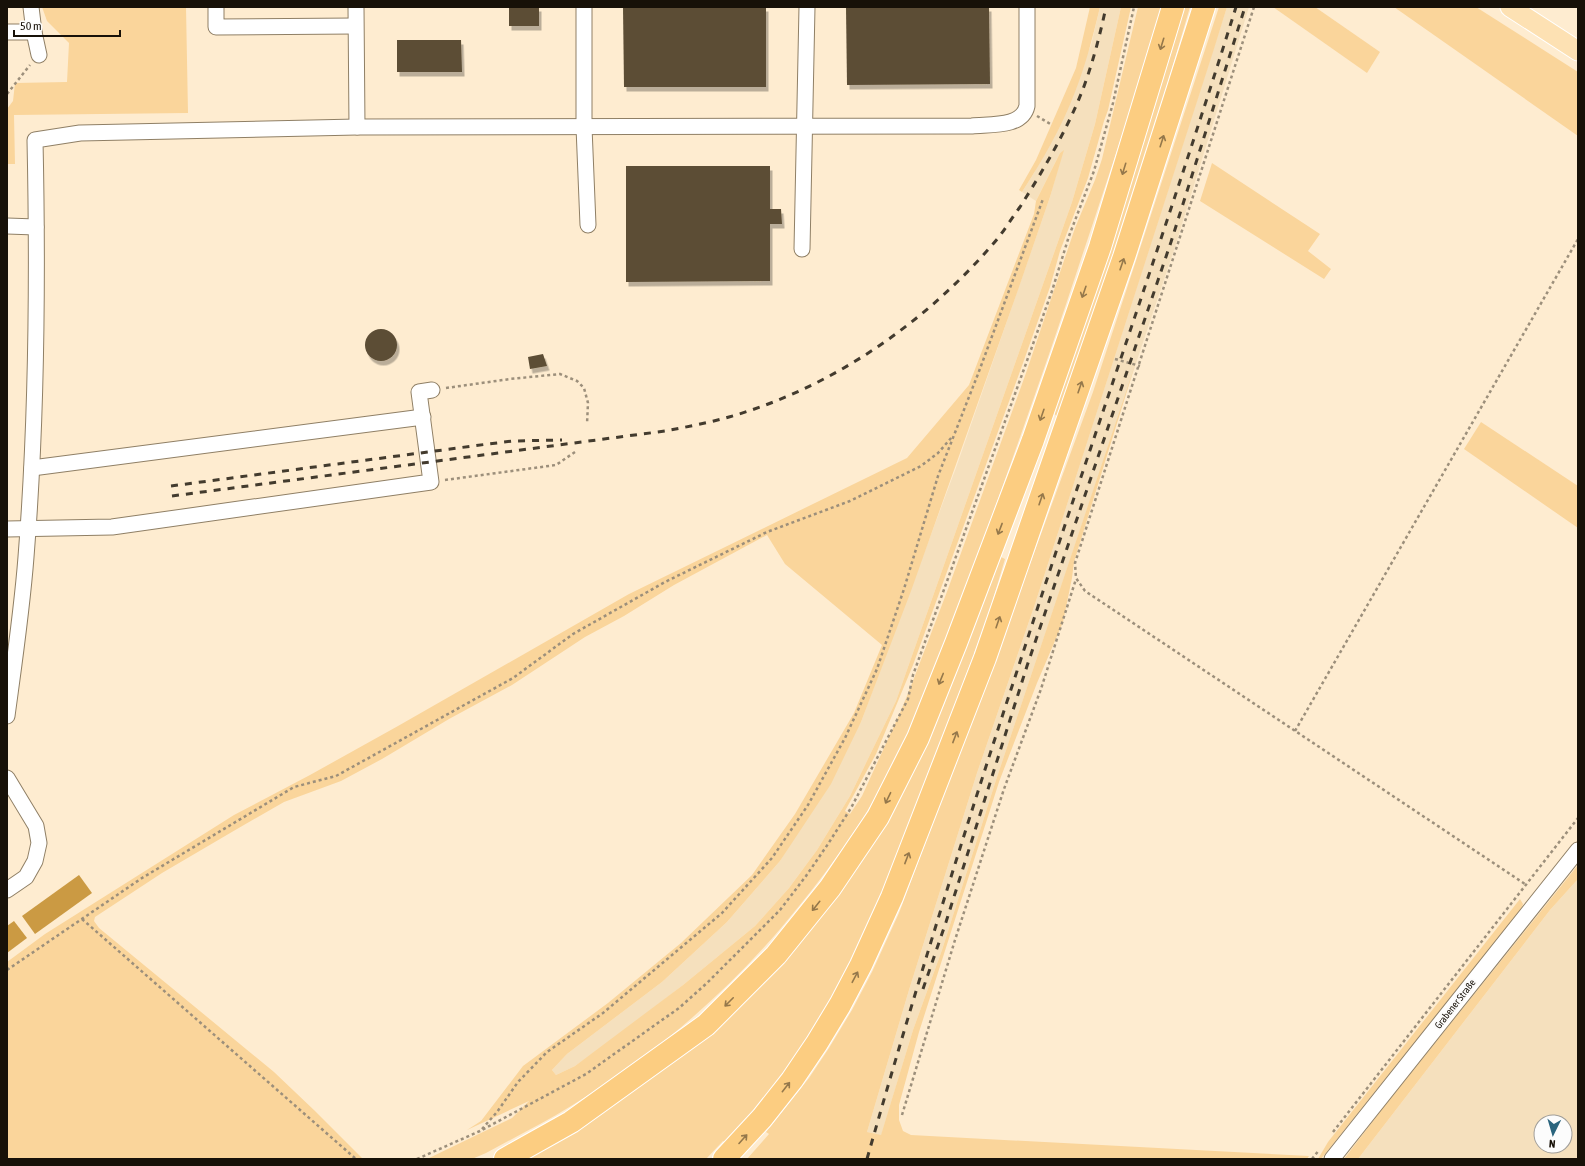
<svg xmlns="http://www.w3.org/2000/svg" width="1585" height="1166" font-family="'Asap Condensed',sans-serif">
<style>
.built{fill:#f5e0bd;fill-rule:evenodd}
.green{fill:#fad59b}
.water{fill:#cb9a43}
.building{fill:#5c4d35;filter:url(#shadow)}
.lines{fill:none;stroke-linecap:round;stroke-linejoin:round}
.minor-casing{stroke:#8f7f65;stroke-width:17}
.major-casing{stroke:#fff;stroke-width:21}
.highway-casing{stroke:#fff;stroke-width:24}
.path{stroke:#9c8f7b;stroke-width:2.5;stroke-dasharray:3 3;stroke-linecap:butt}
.minor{stroke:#fff;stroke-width:15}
.major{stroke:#fde1b3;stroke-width:19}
.highway{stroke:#fccd81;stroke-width:22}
.rail{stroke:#433b2e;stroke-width:3;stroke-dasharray:7 7;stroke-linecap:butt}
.oneway{stroke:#95784b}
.labels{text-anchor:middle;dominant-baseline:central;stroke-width:4;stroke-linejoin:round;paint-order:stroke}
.street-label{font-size:10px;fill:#171108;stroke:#fcfcfc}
</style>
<defs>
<filter id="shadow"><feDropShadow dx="2.5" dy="4.5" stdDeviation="0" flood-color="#0004"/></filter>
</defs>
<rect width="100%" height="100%" fill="#feecd0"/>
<!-- built -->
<g class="built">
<path d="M 1100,7 L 1121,7 L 1095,124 L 1072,202 L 896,701 L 850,796 L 817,850 L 789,888 L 755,926 L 683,985 L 617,1036 L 575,1066 L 556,1075 L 552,1070 L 567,1054 L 662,982 L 727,922 L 780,861 L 861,722 L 957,465 L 1050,197 L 1063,151 L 1060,153 L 1036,201 L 1022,192 L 1034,173 L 1091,45 Z"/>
<path d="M 1227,7 L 1249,7 L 1174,250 L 996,780 L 942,950 L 913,1030 L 881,1136 L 867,1132 L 909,990 L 977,773 L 1035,604 Z"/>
<path d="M 1578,879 L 1578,1159 L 1358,1159 L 1550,910 ZM 1541,1122 L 1565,1122 L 1565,1146 L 1541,1146 Z"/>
</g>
<!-- green -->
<g class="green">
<path d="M 42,7 L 186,7 L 188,113 L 14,115 L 15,164 L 7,164 L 7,109 L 13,101 L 15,83 L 67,82 L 69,43 L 47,21 Z"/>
<path d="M 1090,7 L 1100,7 C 1093,36 1086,64 1075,92 C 1062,127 1042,161 1022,192 L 1019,190 L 1036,160 L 1076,68 Z"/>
<path d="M 1121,7 L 1131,7 L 1108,110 L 1104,121 L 1088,178 L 1060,251 L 1050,287 L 1023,363 L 913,665 L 876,754 L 845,811 L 850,814 L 862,796 L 900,713 L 911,686 L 948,589 L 1026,373 L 1075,228 L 1095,180 L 1102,159 L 1138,7 L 1166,7 C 1136,90 1110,173 1082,256 C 1057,333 1030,409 1003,485 C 986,533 968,581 950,628 C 931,680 911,732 885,781 C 858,830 822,879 786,922 C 725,995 652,1057 571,1106 C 544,1123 515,1137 486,1153 L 472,1159 L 427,1159 L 512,1118 L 529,1101 L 467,1130 L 481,1121 L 523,1066 L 608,1003 L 681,943 L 752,875 L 795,814 L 854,713 L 882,645 L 785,564 L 767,535 L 674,585 L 624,616 L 585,637 L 512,685 L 449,719 L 382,759 L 341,781 L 284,802 L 237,829 L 162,873 L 95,917 L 94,921 L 99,928 L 274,1072 L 315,1111 L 363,1159 L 7,1159 L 7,962 L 45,934 L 234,815 L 310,775 L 398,726 L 629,594 L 907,458 L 969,385 L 1034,214 L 1036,201 L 1060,153 L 1064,150 L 1050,197 L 1018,290 L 911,591 L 861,722 L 831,784 L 780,861 L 727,922 L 662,982 L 567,1054 L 552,1070 L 556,1075 L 575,1066 L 683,985 L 755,926 L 789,888 L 817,850 L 850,796 L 896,701 L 1072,202 L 1095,124 Z"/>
<path d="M 1183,7 L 1190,7 L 1165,92 L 1155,134 L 1058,417 L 1053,413 Z"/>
<path d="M 1219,7 L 1227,7 L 1213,52 L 1035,604 L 977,773 L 909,990 L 867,1132 L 881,1135 L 913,1030 L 942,950 L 996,780 L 1136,362 L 1074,562 L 1072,578 L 1063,622 L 1037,683 L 999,782 L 919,1032 L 899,1105 L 899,1120 L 903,1131 L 911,1135 L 1309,1156 L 1307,1159 L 747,1159 L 769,1134 L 766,1132 L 809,1078 L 829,1048 L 852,1010 L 872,972 L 899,913 L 1008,624 L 1093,392 Z"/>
<path d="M 1273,7 L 1315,7 L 1380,52 L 1367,73 Z"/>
<path d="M 1394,7 L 1476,7 L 1578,72 L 1578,136 Z"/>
<path d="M 1212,163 L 1320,234 L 1308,251 L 1331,269 L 1324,279 L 1200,201 Z"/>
<path d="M 1481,422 L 1578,486 L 1578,528 L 1464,449 Z"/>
<path d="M 1001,557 L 1005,559 L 988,616 L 900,851 L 848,974 L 787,1071 L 727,1144 L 723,1141 L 706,1159 L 524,1159 L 713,1027 L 927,741 L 943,707 Z"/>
<path d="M 1578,865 L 1578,879 L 1550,910 L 1358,1159 L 1344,1159 L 1383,1108 Z"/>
<path d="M 1520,899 L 1523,904 L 1521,909 L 1321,1159 L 1318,1159 L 1328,1142 Z"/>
</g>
<!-- water -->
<g class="water">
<path d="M 79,875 L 92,893 L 35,934 L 22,916 Z"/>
<path d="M 14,921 L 27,938 L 7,953 L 7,926 Z"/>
</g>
<!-- building -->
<g class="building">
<rect x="509" y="7" width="30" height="19"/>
<path d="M 623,7 L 766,7 L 766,87 L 624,87 Z"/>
<path d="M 846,7 L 989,7 L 990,84 L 847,85 Z"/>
<path d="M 397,40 L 461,40 L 462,72 L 397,72 Z"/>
<path d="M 626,166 L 770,166 L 770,209 L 781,209 L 782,224 L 770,224 L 770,281 L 626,282 Z"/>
<circle cx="381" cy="345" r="16"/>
<path d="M 543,354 L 547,366 L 530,369 L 528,357 Z"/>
</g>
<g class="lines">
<defs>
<g id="minor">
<path d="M 31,7 L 34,32 L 39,55"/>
<path d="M 216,7 L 216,27 L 355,26"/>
<path d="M 356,7 L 357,127"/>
<path d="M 584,7 L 584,127 L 588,225"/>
<path d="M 7,32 L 34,32"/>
<path d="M 7,226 L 36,227"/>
<path d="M 802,249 L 807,7"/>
<path d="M 32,468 L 423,417"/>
<path d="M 7,529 L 112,527 L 431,482 L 419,392 L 432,390"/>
<path d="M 7,716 C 14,664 22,610 26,557 C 37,418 38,279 35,140 L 80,133 L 357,127 L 972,126 C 989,124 1022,128 1027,106 L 1027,7"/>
<path d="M 7,778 L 36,826 L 39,843 L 35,861 L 26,877 L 7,890"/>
<path d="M 1332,1159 L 1578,850"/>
</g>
<path id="major" d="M 1510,7 L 1578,51"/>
<g id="highway">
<path d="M 505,1159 L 571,1122 L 706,1025 L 776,955 L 830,888 L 878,817 L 918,738 L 956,643 L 1033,440 L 1100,247 L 1173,7"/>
<path d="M 724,1159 L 762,1118 L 792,1080 L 817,1043 L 840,1005 L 861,965 L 892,897 L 985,658 L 1124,257 L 1204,7"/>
</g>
</defs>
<!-- minor casing -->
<use href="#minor" class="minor-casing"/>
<!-- major casing -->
<use href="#major" class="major-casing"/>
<!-- highway casing -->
<use href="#highway" class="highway-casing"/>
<!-- path -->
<g class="path">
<path d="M 1254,7 L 1075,563 L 1076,578 L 1085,591 L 1525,884"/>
<path d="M 7,94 L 30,65"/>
<path d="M 1037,116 L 1052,125"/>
<path d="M 1115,359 L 1140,366"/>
<path d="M 446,388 L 510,379 L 560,374 L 577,381 L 584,388 L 588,403 L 587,424"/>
<path d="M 445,480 L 556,465 L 575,452"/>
<path d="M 1295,731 L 1578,239"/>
<path d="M 82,919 L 356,1159"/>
<path d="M 7,970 L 142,878 L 294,787 L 336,776 L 513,678 L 573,634 L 665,582 L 767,532 L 850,501 L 921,466 L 938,453 L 952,437"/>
<path d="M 902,1115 L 955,940 L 1004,789 L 1041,689 L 1076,579"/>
<path d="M 482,1129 L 497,1112 L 518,1082 L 547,1052 L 603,1013 L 722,913 L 772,858 L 808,805 L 845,738 L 877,669 L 904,589 L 938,476 L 978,374 L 1043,199"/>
<path d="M 1333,1132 L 1578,818"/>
<path d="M 417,1159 L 480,1131 L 586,1074 L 679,1008 L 707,983 L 780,910 L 806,876 L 828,844 L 851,808 L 908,699 L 913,675 L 1028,358 L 1052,291 L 1069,236 L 1094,171 L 1113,103 L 1134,7"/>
<path d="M 1312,1159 L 1319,1150"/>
</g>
<!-- minor -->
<use href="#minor" class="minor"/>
<!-- major -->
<use href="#major" class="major"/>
<!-- highway -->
<use href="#highway" class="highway"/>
<!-- rail -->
<g class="rail">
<path d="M 171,486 L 488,444 L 513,441 L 562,440"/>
<path d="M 172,496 L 665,431 C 686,427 708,423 729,417 C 831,388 924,324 993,244 C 1003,233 1011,219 1020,207 C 1044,169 1067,130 1083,89 C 1093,62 1100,35 1106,7"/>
<path d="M 923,989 L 946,922 L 1027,666 L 1171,242 L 1245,7"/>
<path d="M 867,1159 C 914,993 965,829 1019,665 C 1090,445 1167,228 1236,7"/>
</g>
</g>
<!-- one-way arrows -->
<defs><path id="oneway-shaft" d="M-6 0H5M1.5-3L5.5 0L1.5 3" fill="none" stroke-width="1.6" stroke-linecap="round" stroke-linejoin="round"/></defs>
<g class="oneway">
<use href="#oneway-shaft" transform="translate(1162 44) rotate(107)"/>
<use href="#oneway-shaft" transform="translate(1162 141) rotate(-72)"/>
<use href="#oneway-shaft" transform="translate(1124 169) rotate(107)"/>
<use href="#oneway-shaft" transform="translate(1122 264) rotate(-71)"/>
<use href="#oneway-shaft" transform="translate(1084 292) rotate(109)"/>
<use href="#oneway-shaft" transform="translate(1080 387) rotate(-71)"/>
<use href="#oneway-shaft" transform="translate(1042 415) rotate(109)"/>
<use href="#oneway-shaft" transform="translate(1041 499) rotate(-71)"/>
<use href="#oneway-shaft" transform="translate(1000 529) rotate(111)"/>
<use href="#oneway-shaft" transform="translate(998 622) rotate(-71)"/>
<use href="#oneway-shaft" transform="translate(941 679) rotate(112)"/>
<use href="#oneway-shaft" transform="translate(955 737) rotate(-69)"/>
<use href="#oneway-shaft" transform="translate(888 798) rotate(116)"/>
<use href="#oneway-shaft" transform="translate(907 858) rotate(-69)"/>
<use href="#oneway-shaft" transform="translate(816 906) rotate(129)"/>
<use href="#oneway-shaft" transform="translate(855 977) rotate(-62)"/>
<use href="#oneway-shaft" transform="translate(729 1002) rotate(135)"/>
<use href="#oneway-shaft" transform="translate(786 1087) rotate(-52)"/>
<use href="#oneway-shaft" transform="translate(743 1139) rotate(-48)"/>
</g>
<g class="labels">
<!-- street labels -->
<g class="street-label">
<text transform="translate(1455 1004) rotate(-52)">Grabener Straße</text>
</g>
</g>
<!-- border -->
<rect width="1585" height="1166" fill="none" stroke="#171108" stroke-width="16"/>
<!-- north arrow -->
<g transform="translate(1553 1134) rotate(185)"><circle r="19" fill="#fcfcfc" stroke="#a09e9a"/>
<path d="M0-3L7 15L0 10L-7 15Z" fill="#2a647d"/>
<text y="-6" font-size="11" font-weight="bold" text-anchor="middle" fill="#171108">N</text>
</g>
<!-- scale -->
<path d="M14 30v6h106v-6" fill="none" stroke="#171108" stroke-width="2"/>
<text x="20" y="30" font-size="12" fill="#171108" stroke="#fcfcfc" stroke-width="3" paint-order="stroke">50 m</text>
</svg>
